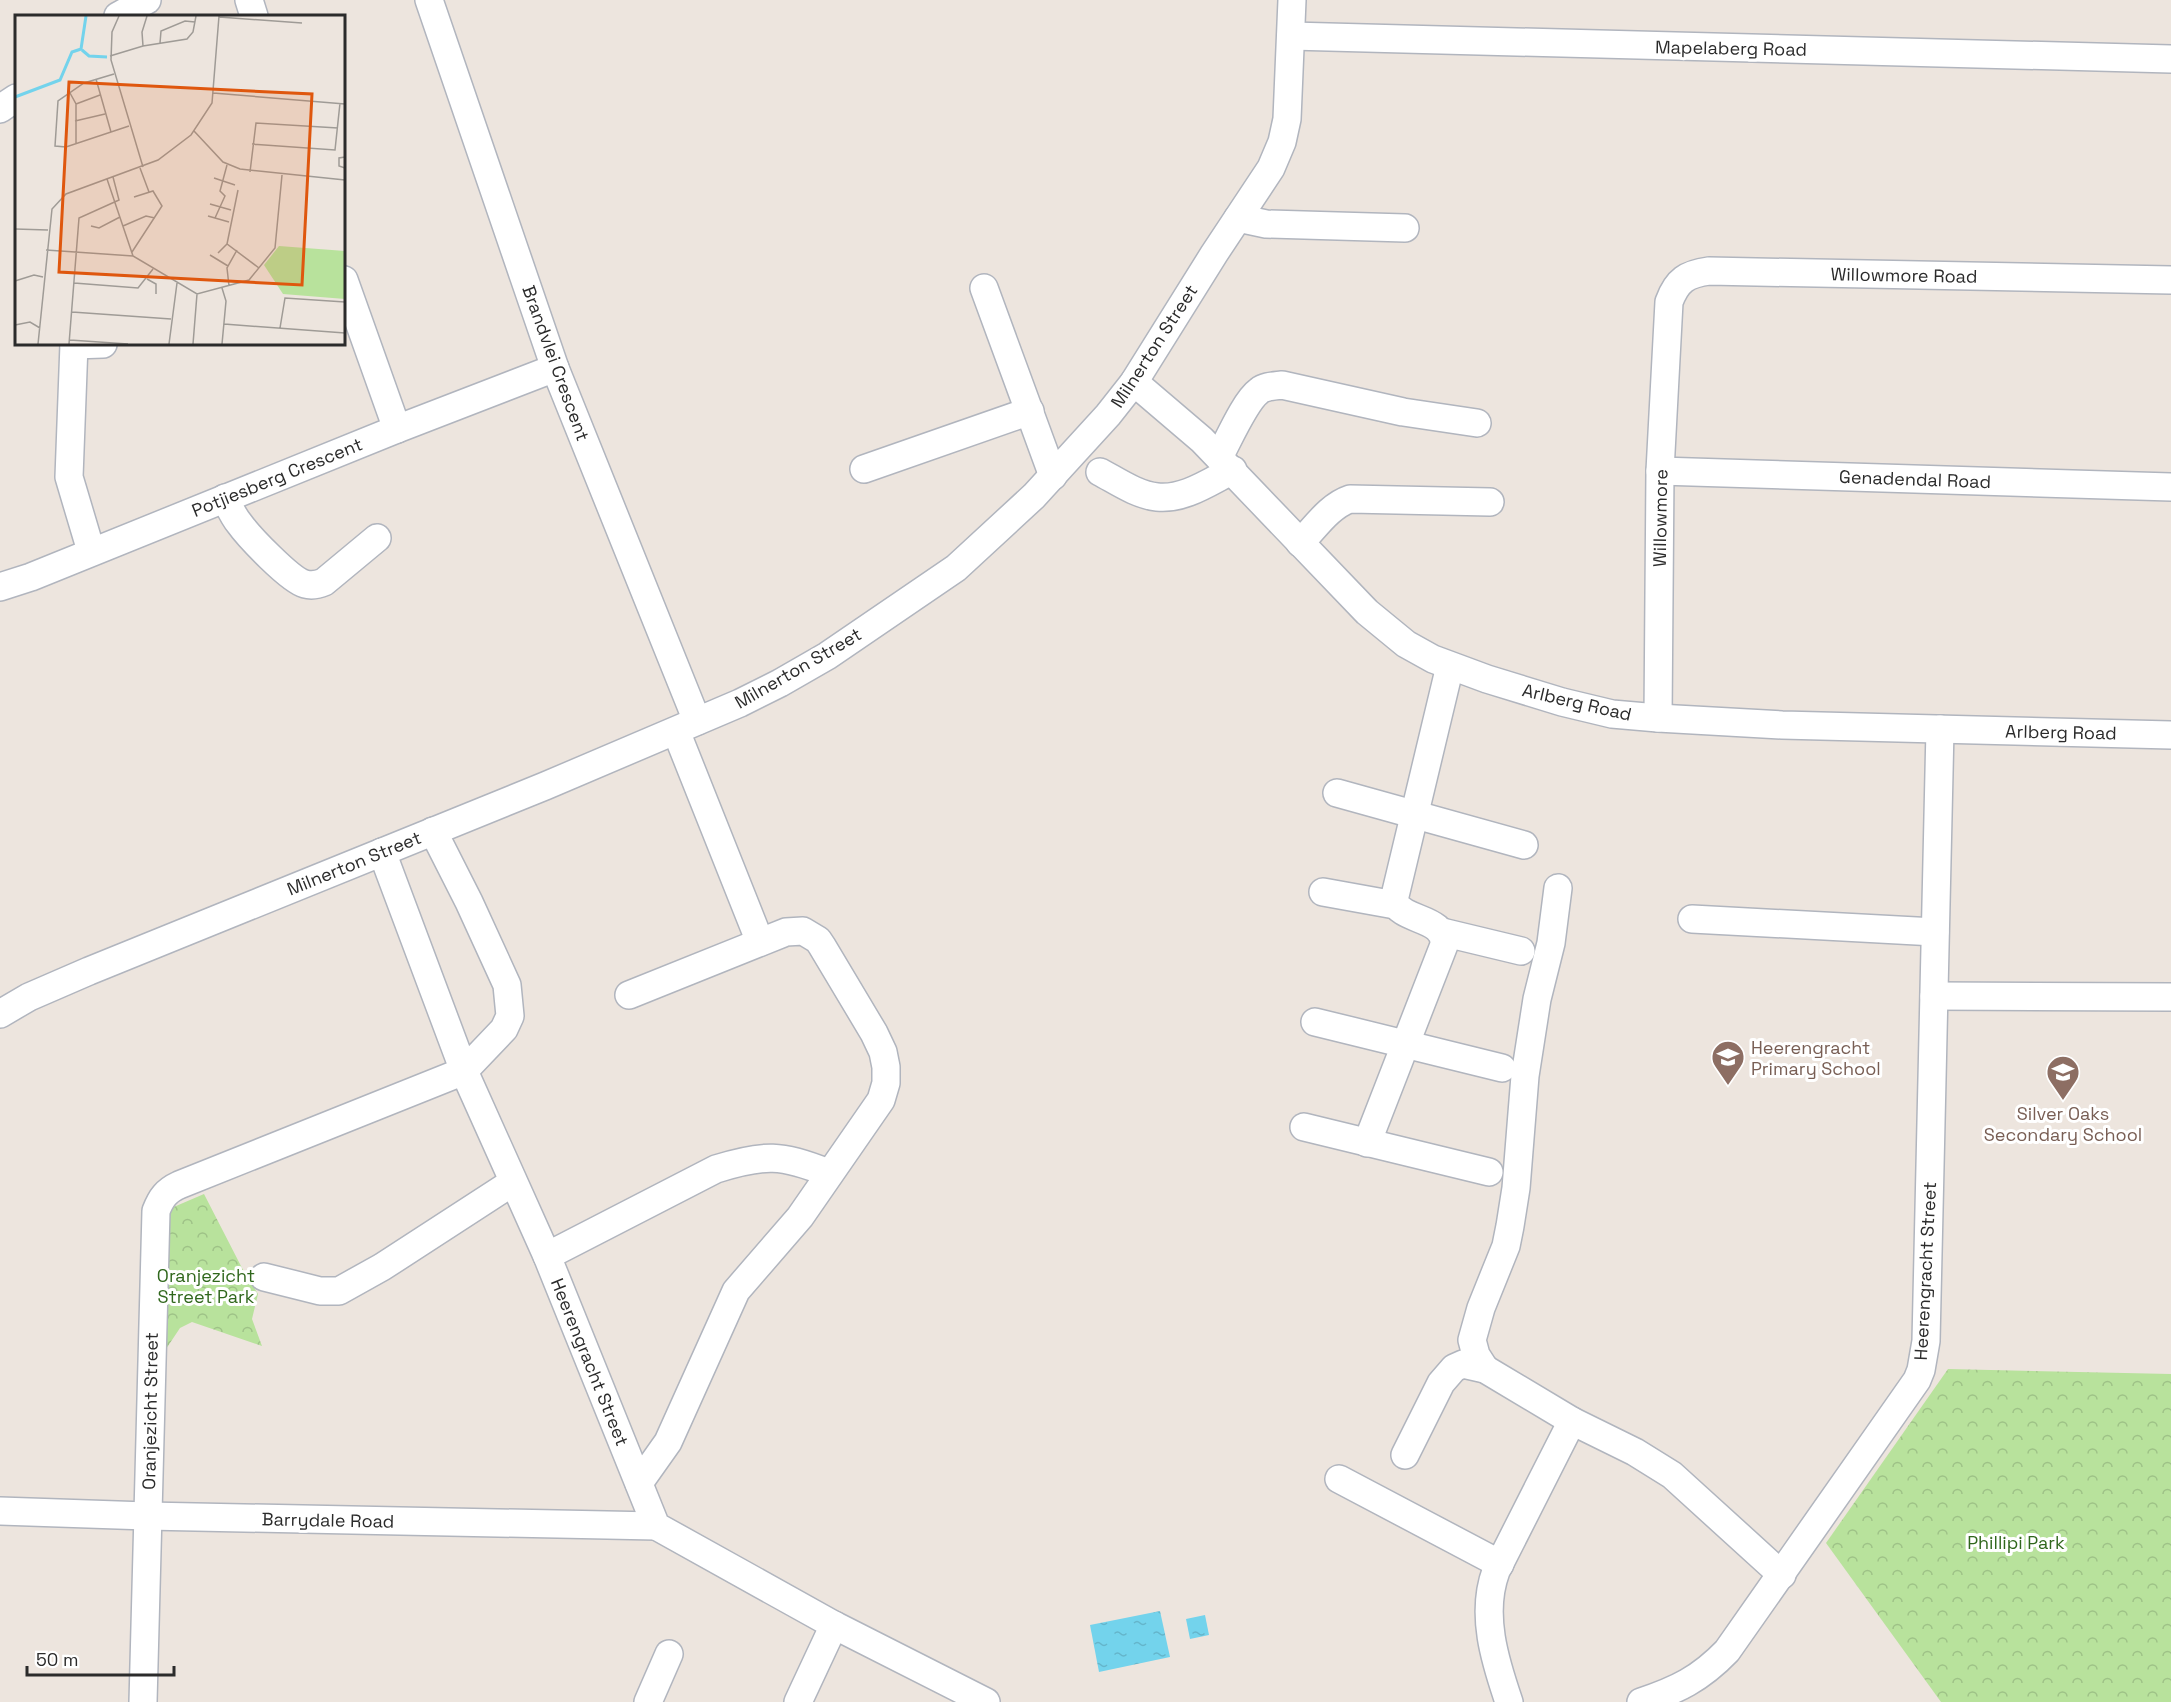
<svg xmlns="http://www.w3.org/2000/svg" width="2171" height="1702" font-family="'Space Grotesk',sans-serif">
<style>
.park{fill:url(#park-crowns)}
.water{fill:url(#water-ripples)}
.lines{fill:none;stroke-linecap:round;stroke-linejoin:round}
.minor-casing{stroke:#b1b5be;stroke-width:30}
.minor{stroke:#fff;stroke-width:27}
.labels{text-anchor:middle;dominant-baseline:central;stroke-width:6;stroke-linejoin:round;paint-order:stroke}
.street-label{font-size:18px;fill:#2b2b2b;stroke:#fff}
.education-label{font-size:18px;fill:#785e54;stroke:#fff;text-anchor:start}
.park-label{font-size:18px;fill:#30671c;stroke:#fff}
.inset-river{fill:none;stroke:#73d3ec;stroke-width:3}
.inset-road{fill:none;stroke:#9f9b96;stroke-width:1.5}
.view{fill:#df570e;fill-opacity:0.15;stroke:#df570e;stroke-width:3}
.inset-edge{fill:none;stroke:#2b2b2b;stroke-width:3}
</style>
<defs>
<pattern id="park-crowns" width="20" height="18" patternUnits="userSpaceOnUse" patternTransform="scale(1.5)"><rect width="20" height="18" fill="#b8e29c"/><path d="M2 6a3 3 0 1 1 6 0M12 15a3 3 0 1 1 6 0" fill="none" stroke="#9ec287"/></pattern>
<pattern id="water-ripples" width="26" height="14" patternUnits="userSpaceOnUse" patternTransform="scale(1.5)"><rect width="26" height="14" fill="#73d3ec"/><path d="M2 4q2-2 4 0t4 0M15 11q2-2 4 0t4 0" fill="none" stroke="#64b5cb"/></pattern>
</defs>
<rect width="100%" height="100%" fill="#ede5de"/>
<!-- park -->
<g class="park">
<path d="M 204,1194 L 242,1268 L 258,1294 L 252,1319 L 262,1346 L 192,1322 L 180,1328 L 164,1352 L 169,1209 Z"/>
<path d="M 1948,1369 L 2171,1374 L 2171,1702 L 1941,1702 L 1826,1543 Z"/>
</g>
<!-- water -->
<g class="water">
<path d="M 1160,1611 L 1170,1657 L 1099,1672 L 1090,1625 Z"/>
<path d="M 1205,1615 L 1209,1635 L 1190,1639 L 1186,1619 Z"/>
</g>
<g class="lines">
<defs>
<g id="minor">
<path d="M 249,0 L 254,16"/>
<path d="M 429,0 L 555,368 L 697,721"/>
<path d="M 118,16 L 147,0"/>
<path d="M 1291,36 L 2171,59"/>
<path d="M 0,109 L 16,98"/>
<path d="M 1238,218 L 1266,224 L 1405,228"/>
<path d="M 344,280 L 397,429"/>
<path d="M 984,288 L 1053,476"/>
<path d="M 74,344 L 69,477 L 91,551"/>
<path d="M 74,345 L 103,344"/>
<path d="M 1134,382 L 1202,440 L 1367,612 L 1406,644 L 1433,659 L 1487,679 L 1562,702 L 1612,714 L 1658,718 L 1782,725 L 2171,735"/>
<path d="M 1219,457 C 1228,441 1245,401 1259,391 C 1265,386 1274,386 1282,385 L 1403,412 L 1477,423"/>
<path d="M 864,469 L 1030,411"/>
<path d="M 1660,471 L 2171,487"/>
<path d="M 1100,472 C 1117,481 1137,495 1157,497 C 1184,500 1209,482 1233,470"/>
<path d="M 225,498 C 229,506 233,516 239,523 C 249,537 290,580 305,584 C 312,586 317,585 324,582 L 377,538"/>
<path d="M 1300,543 C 1315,528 1329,506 1350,499 L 1490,502"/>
<path d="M 0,587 L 31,577 L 397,429 L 555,368"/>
<path d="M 1658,718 L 1660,471 L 1669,302 C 1677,280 1687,274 1709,271 L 2171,280"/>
<path d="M 676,731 L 760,942"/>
<path d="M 1337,793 L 1524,845"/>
<path d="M 382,852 L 464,1071 L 547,1256 L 656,1526 L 834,1625 L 986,1702"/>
<path d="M 1323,892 L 1395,905"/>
<path d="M 1692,919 L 1935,932"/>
<path d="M 1442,932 L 1521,951"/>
<path d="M 629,995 L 786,932 L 803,931 L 818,940 L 822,946 L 874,1033 L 883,1052 L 886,1067 L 886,1083 L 881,1100 L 800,1217 L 736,1291 L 668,1442 L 639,1483"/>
<path d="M 1934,996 L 2171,997"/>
<path d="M 0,1014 L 29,997 L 89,971 L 545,786 L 740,703 L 780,683 L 827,656 L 956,568 L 1034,496 L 1108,415 L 1134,382 L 1214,254 L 1271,168 L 1282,142 L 1287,119 L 1292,0"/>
<path d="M 1315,1022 L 1502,1068"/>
<path d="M 1304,1127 L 1489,1172"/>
<path d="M 1367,1143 L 1444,945 C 1446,916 1400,922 1394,900 L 1450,666"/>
<path d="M 547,1256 L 716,1169 C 764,1154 782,1154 828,1173"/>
<path d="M 264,1277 L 320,1291 L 339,1291 L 382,1267 L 513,1182"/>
<path d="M 1485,1369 L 1476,1355 L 1472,1340 L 1481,1308 L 1506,1246 L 1510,1226 L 1516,1188 L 1525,1076 L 1537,999 L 1551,943 L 1558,888"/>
<path d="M 1405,1455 L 1441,1383 L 1454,1368 L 1463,1364 L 1485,1369 L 1572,1421 L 1635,1452 L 1672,1475 L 1782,1575"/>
<path d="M 1339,1479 L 1500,1564"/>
<path d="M 0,1511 L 147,1516 L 656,1526"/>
<path d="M 143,1702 L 156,1211 C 161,1198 166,1191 179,1185 L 464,1071 L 504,1029 L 510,1016 L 507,985 L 469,902 L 433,831"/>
<path d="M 648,1702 L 669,1654"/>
<path d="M 798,1702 L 834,1625"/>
<path d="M 1509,1702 C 1495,1661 1480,1614 1496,1571 L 1572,1421"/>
<path d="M 1641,1702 C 1677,1690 1700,1679 1727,1651 L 1917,1380 L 1921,1370 L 1926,1341 L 1940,729"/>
</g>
</defs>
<!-- minor casing -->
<use href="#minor" class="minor-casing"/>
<!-- minor -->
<use href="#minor" class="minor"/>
</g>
<!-- icons -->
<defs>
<symbol id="school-pin" viewBox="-11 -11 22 30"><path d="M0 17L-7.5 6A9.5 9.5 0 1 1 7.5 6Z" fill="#8d6e63" stroke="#fff"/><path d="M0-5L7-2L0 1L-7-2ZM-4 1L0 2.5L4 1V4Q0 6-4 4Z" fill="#fff"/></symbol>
</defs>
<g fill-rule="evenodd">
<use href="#school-pin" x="1709" y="1038" width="38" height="52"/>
<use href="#school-pin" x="2044" y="1053" width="38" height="52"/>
</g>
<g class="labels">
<!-- street labels -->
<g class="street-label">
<text transform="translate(1731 48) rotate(1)">Mapelaberg Road</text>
<text transform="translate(1904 275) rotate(1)">Willowmore Road</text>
<text transform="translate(1154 346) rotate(-57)">Milnerton Street</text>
<text transform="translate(556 363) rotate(70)">Brandvlei Crescent</text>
<text transform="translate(277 477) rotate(-22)">Potjiesberg Crescent</text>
<text transform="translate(1915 479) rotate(2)">Genadendal Road</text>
<text transform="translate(1660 518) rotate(-89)">Willowmore</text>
<text transform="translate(798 668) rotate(-30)">Milnerton Street</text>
<text transform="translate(1577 702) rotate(13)">Arlberg Road</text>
<text transform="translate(2061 732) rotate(1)">Arlberg Road</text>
<text transform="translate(354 863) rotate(-22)">Milnerton Street</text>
<text transform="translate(1925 1271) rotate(-87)">Heerengracht Street</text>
<text transform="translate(590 1362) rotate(68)">Heerengracht Street</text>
<text transform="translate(150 1411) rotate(-89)">Oranjezicht Street</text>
<text transform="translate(328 1520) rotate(1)">Barrydale Road</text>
</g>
<!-- education labels -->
<g class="education-label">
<text x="1751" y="1047">Heerengracht<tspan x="1751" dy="21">Primary School</tspan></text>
<text x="2063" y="1113" text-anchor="middle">Silver Oaks<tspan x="2063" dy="21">Secondary School</tspan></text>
</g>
<!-- park labels -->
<g class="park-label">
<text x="206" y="1275">Oranjezicht<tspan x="206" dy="21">Street Park</tspan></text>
<text x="2016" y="1542">Phillipi Park</text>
</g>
</g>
<!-- overview -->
<g transform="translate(15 15)">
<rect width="330" height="330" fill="#ede5de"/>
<path d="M 264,231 L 330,236 L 330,284 L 268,279 L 249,250 Z" fill="#b8e29c"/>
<path class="inset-river" d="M 67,35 L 74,41 L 92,42M 0,82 L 45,65 L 57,37 L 66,34 L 71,1"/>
<path class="inset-road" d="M 104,1 L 97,17 L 96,45 L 128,152M 204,2 L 287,8M 145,28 L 146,16 L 170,6 L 180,7M 128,31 L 127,17 L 132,1M 95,41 L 128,31 L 172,24 L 178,17 L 181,1M 99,59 L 69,68 L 43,86 L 40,131 L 51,132 L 114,111M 81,64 L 96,117M 55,78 L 61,89 L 61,129M 198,78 L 330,89M 61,89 L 85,80M 60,106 L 90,99M 179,116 L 208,147 L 225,154 L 330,165M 237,129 L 320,135 L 325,88M 330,142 L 324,143 L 324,151 L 330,153M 0,144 L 0,180M 125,153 L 134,177M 235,157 L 241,108 L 323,113M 199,163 L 220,170M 92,164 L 118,241 L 182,279 L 234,265 L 260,233 L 267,160M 195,189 L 216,195M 193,201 L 214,207M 200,203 L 210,181 L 205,176 L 212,150M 76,211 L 84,213 L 105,202M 108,211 L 131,201 L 140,203M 0,214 L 33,215M 212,229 L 223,175M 31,235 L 118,241M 117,237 L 147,191 L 138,176 L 119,182M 203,238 L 212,229 L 244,253M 195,240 L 213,251M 132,264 L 141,269 L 141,279M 0,266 L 19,260 L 28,262M 59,268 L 123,273 L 138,254M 214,271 L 212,253 L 222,235M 207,273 L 211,286 L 207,329M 57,297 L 156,304M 209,309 L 330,318M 0,310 L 15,307 L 25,313M 265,313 L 270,283 L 330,287M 55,325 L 113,329M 23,329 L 37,194 L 51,179 L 143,145 L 176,120 L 197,88 L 204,1M 54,329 L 64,203 L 104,185 L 98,162M 154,329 L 162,268M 178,329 L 182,279"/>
<path class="view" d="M 54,67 L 297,79 L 287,270 L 44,257 Z"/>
<rect width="330" height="330" class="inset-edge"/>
</g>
<!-- scale -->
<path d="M27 1666v9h147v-9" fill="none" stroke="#2b2b2b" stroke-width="3"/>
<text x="36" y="1666" font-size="18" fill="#2b2b2b" stroke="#ffffff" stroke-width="4.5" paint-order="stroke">50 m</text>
</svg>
